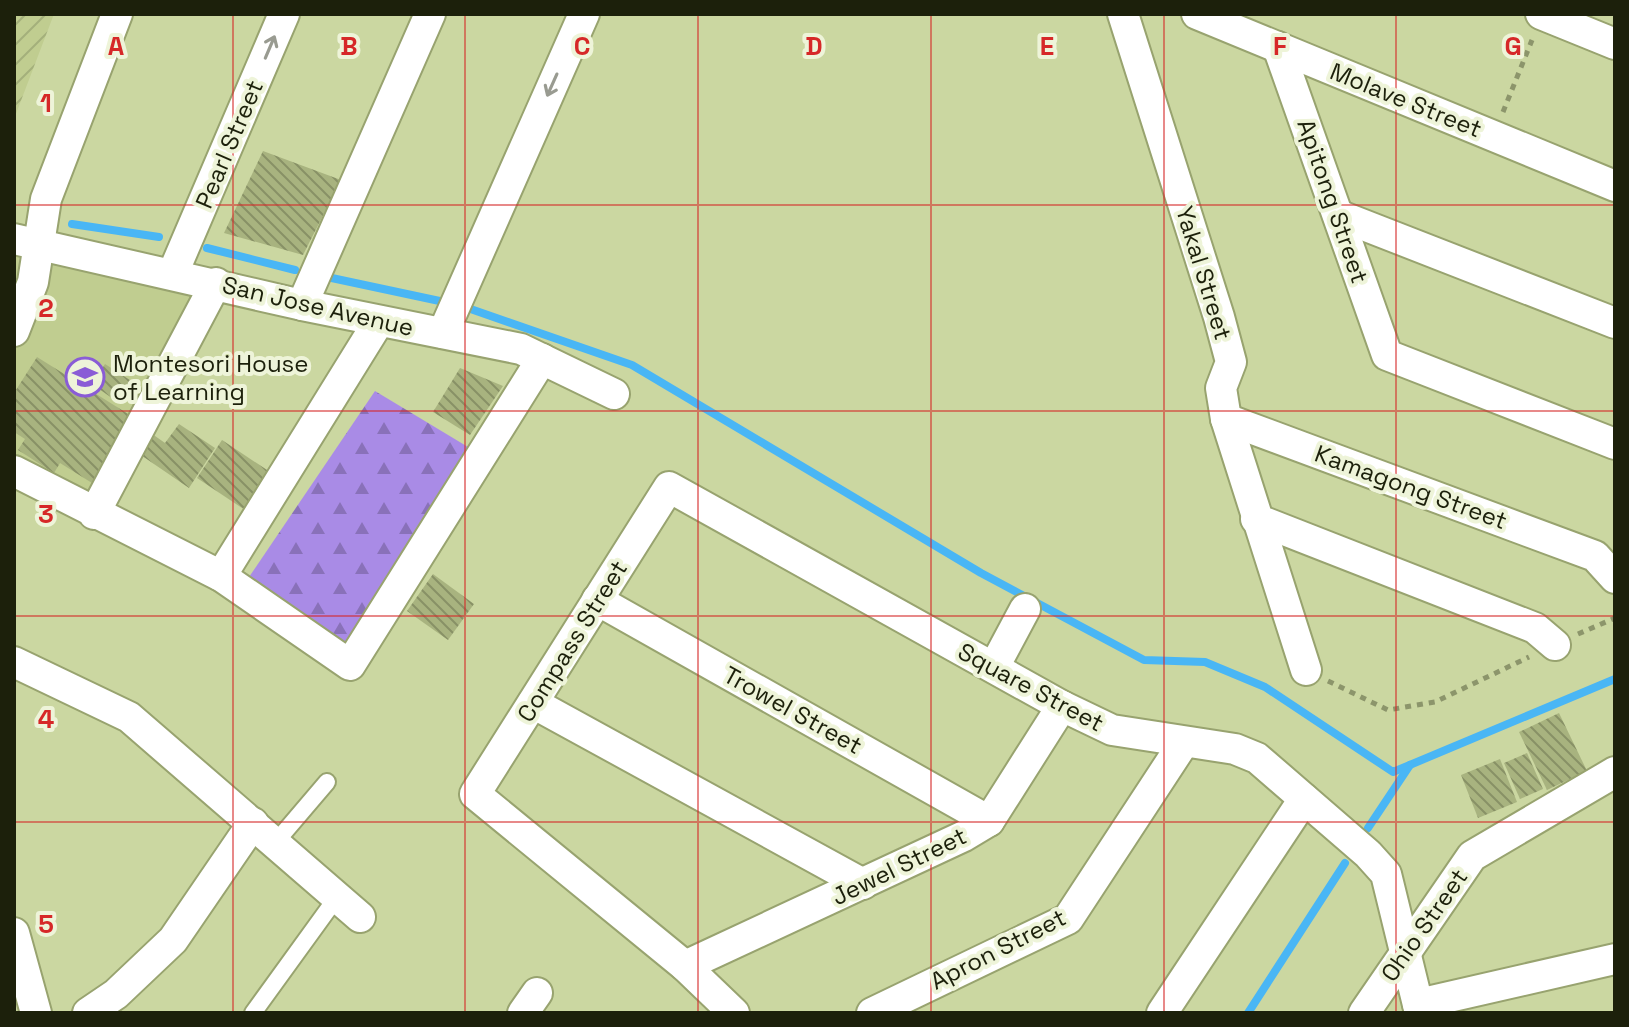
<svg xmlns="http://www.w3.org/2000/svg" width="1629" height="1027" font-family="'Space Grotesk',sans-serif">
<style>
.built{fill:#c0cd90}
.industrial{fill:url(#industrial-furrows)}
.forest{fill:url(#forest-firs)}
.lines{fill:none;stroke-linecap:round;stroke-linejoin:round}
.stream{stroke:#49b6f5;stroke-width:8}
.building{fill:url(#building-back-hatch)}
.lane-casing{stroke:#98a36f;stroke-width:20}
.street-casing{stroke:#98a36f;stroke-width:34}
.path{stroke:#8c956b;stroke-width:5;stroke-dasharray:6 6;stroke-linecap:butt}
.lane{stroke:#fff;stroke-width:16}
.street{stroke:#fff;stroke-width:30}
.oneway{stroke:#999b91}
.grid{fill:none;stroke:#d62828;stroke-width:2;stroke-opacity:0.55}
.labels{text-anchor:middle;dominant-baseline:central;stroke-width:8;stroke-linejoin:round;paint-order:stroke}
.street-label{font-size:24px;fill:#1c200b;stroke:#eef4d9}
.poi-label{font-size:24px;fill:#1c200b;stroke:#eef4d9;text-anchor:start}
.grid-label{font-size:26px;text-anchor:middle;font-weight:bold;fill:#d62828;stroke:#eef4d9;stroke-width:8;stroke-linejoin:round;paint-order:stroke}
</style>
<defs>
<pattern id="industrial-furrows" width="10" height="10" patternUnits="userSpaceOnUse" patternTransform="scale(2)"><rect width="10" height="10" fill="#c0cd90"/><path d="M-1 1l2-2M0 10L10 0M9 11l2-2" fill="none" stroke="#a4b07b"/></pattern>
<pattern id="forest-firs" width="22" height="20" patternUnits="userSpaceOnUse" patternTransform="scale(2)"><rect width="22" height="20" fill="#a98be6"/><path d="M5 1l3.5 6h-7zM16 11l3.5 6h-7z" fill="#8971b9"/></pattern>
<pattern id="building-back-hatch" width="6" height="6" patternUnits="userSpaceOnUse" patternTransform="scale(2)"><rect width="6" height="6" fill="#a8b37f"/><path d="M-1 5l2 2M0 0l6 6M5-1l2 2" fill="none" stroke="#889166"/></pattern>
</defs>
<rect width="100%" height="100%" fill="#cbd7a1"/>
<!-- built -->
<path class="built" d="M 14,252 L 199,295 L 94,497 L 14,460 Z"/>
<!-- industrial -->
<path class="industrial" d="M 14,14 L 54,14 L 14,119 Z"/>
<!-- forest -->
<path class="forest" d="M 375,391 L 473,450 L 353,647 L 245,583 Z"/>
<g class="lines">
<!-- stream -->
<g class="stream">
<path d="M 72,224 L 159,237"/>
<path d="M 207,248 L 295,270"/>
<path d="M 327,277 L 449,303"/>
<path d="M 462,306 L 632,365 L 981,573 L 1144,660 L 1205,662 L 1265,687 L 1393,772 L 1615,679"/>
<path d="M 1368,828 L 1410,765"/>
<path d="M 1248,1013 L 1345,863"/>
</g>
</g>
<!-- building -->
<g class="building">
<path d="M 263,151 L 341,180 L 303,255 L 224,233 Z"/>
<path d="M 37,357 L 133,417 L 92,483 L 60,463 L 54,473 L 18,450 L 25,439 L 14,432 L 14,393 Z"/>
<path d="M 105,364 L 133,382 L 119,403 L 92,384 Z"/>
<path d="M 460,368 L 503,386 L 470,435 L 433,412 Z"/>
<path d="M 179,424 L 215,448 L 189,488 L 135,451 L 148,431 L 165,443 Z"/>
<path d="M 222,440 L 276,476 L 251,514 L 197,478 Z"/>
<path d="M 433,574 L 474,604 L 448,640 L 407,611 Z"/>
<path d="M 1559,713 L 1587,771 L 1547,790 L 1519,732 Z"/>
<path d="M 1527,753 L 1543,789 L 1520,799 L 1504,763 Z"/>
<path d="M 1500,759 L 1517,802 L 1478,818 L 1461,775 Z"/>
</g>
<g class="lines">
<defs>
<g id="lane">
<path d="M 275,843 L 327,782"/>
<path d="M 253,1013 L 337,897"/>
</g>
<g id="street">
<path d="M 1123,14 L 1219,317 L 1231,362 L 1221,388 L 1226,419 L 1306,670"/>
<path d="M 1197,14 L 1615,186"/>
<path d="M 1541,14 L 1615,44"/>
<path d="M 1278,47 L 1387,355 L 1615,444"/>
<path d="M 1338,215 L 1615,323"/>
<path d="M 14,239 L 302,305 L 521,349 L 614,394"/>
<path d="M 173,273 L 284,14"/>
<path d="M 302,305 L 430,14"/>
<path d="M 14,331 L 33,282 L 46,199 L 117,14"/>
<path d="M 443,333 L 584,14"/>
<path d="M 1226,419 L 1595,556 L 1615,578"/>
<path d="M 14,471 L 221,576 L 350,665 L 542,359"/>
<path d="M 94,514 L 216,283"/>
<path d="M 1256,519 L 1535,628 L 1555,645"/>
<path d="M 221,576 L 379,321"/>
<path d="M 597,600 L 989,821"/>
<path d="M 14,662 L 129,717 L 360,917"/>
<path d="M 994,667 L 1025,609"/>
<path d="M 533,703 L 863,884"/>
<path d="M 14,933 L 36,1013"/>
<path d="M 685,966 L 964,836 L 989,821 L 1062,706"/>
<path d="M 1418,1004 L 1615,959"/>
<path d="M 88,1013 L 116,994 L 173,940 L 253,823"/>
<path d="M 523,1013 L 537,993"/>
<path d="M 734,1013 L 685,966 L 475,794 L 669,487 L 1062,706 L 1112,730 L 1235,749 L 1257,758 L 1368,854 L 1386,874 L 1420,1013"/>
<path d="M 872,1013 L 1068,919 L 1184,742"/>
<path d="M 1162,1013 L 1304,799"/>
<path d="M 1364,1013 L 1472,856 L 1615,772"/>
</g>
</defs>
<!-- lane casing -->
<use href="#lane" class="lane-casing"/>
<!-- street casing -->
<use href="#street" class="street-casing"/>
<!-- path -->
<g class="path">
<path d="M 1503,112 L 1532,40"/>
<path d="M 1578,634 L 1615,618"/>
<path d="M 1328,681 L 1388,710 L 1435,702 L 1529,657"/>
</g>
<!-- lane -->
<use href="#lane" class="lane"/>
<!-- street -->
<use href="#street" class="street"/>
</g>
<!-- one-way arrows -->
<defs><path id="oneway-shaft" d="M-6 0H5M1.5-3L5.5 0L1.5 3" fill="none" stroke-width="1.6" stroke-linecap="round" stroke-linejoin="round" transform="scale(2)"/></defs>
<g class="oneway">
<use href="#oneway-shaft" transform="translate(270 47) rotate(-67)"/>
<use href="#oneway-shaft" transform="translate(552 85) rotate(114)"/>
</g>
<!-- grid -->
<path class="grid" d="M 233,14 L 233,1013M 465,14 L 465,1013M 698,14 L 698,1013M 931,14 L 931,1013M 1164,14 L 1164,1013M 1396,14 L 1396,1013M 14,205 L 1615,205M 14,411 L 1615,411M 14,616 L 1615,616M 14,822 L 1615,822"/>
<!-- icons -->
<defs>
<symbol id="school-ring" viewBox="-11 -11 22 22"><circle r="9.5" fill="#eef4d9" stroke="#8a5cd6" stroke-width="1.5"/><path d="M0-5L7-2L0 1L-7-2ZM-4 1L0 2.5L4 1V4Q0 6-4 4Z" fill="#8a5cd6"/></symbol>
</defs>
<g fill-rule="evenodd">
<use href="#school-ring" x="63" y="355" width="44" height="44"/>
</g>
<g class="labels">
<!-- street labels -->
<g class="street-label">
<text transform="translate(1406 100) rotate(22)">Molave Street</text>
<text transform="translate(229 144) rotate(-67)">Pearl Street</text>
<text transform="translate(1333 201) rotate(71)">Apitong Street</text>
<text transform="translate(1204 273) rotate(73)">Yakal Street</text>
<text transform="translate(318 306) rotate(13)">San Jose Avenue</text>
<text transform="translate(1411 487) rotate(20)">Kamagong Street</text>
<text transform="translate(572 641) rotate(-58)">Compass Street</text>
<text transform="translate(1031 687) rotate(28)">Square Street</text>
<text transform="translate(793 710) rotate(29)">Trowel Street</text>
<text transform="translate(899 866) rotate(-26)">Jewel Street</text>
<text transform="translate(1424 925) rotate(-55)">Ohio Street</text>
<text transform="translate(998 949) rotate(-27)">Apron Street</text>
</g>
<!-- poi labels -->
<g class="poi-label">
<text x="113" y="363">Montesori House<tspan x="113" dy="28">of Learning</tspan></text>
</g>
</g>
<g class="grid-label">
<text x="116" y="55">A</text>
<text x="349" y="55">B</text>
<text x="582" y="55">C</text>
<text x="814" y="55">D</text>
<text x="1047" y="55">E</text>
<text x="1280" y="55">F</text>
<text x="1513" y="55">G</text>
<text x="46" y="112">1</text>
<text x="46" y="317">2</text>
<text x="46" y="523">3</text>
<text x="46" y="728">4</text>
<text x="46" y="933">5</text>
</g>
<!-- border -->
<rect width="1629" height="1027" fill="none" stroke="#1c200b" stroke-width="32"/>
</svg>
